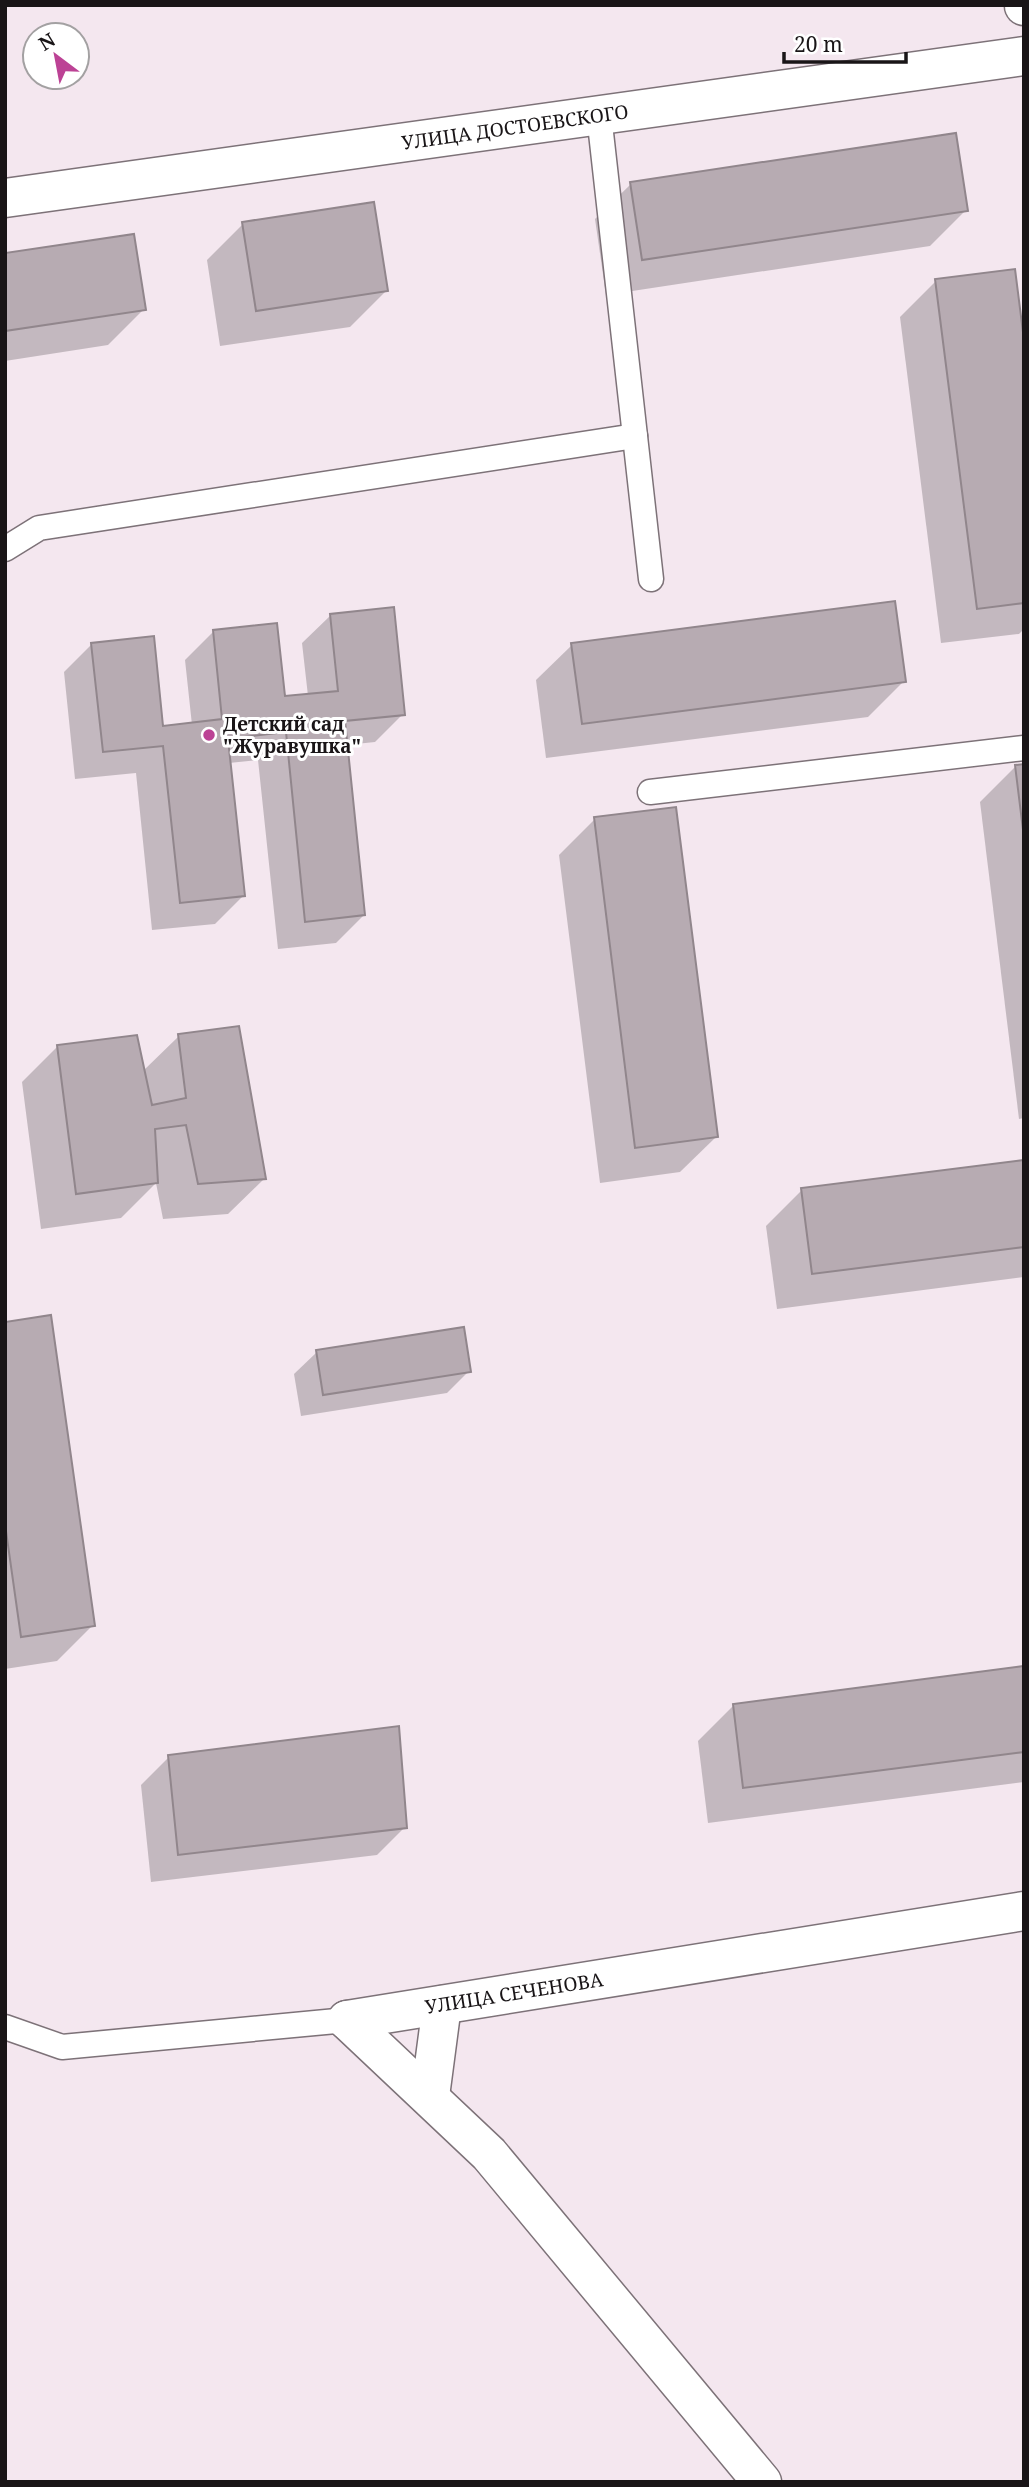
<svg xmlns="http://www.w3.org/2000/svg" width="1029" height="2487" font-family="'Noto Serif',serif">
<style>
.shadow{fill:#0003}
.building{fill:#b7abb2;stroke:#91868c;stroke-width:2}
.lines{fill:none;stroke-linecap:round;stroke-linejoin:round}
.service-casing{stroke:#7d7278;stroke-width:27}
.minor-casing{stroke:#7d7278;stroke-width:41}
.service{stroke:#fff;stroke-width:24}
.minor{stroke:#fff;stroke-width:38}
.poi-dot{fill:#bc4295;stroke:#fff;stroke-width:2.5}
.labels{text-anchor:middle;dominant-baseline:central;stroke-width:6;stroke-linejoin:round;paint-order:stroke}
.street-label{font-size:19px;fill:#191517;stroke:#fff}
.poi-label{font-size:19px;font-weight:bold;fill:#191517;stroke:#fff;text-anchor:start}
</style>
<rect width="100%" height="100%" fill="#f4e7ef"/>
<!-- shadow -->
<g class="shadow">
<path d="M 631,184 L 966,210 L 930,246 L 606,295 L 595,219 Z"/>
<path d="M 243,224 L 386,291 L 350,327 L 220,346 L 207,260 Z"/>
<path d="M 5,255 L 144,309 L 108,345 L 5,361 Z"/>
<path d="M 936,281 L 1024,354 L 1024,629 L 1019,634 L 941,643 L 900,317 Z"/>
<path d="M 330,616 L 403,714 L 375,742 L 346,745 L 364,915 L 336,943 L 278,949 L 258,760 L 229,763 L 243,896 L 215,924 L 152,930 L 136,773 L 75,779 L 64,672 L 92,644 L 161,728 L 192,725 L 185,660 L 213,632 L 283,698 L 308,696 L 302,643 Z"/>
<path d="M 572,645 L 904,681 L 868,717 L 546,758 L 536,680 Z"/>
<path d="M 1024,765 L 1024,1118 L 1019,1119 L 980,802 L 1015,767 Z"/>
<path d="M 595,819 L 716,1137 L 680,1172 L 600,1183 L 559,855 Z"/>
<path d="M 179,1036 L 264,1179 L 228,1214 L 163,1219 L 156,1183 L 121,1218 L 41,1229 L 22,1082 L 58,1046 L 143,1071 Z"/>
<path d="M 1024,1161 L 1024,1277 L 777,1309 L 766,1226 L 802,1190 Z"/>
<path d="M 5,1323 L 93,1625 L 57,1661 L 5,1669 Z"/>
<path d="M 317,1352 L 469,1371 L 447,1393 L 301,1416 L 294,1374 Z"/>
<path d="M 1024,1668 L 1024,1782 L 708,1823 L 698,1741 L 734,1705 Z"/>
<path d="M 169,1757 L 405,1827 L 377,1855 L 151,1882 L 141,1785 Z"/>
</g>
<!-- building -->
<g class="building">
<path d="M 956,133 L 968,211 L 642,260 L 630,182 Z"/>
<path d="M 374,202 L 388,291 L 256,311 L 242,222 Z"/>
<path d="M 134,234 L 146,310 L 5,331 L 5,253 Z"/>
<path d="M 1015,269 L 1024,340 L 1024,603 L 977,609 L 935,279 Z"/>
<path d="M 895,601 L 906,682 L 582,724 L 571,643 Z"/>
<path d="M 394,607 L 405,715 L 345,721 L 365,915 L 305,922 L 286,732 L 228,739 L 245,896 L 180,903 L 163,746 L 103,752 L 91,643 L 154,636 L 163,726 L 222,719 L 213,630 L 277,623 L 285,696 L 338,691 L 330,614 Z"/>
<path d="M 1024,764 L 1024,838 L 1015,765 Z"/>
<path d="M 676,807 L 718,1137 L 635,1148 L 594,817 Z"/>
<path d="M 239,1026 L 266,1179 L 198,1184 L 186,1125 L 155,1129 L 158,1183 L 76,1194 L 57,1045 L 137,1035 L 152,1105 L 186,1098 L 178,1034 Z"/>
<path d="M 1024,1160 L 1024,1247 L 812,1274 L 801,1188 Z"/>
<path d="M 51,1315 L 95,1626 L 21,1637 L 5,1524 L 5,1322 Z"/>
<path d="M 464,1327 L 471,1372 L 323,1395 L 316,1350 Z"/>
<path d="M 1024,1666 L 1024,1752 L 743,1788 L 733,1704 Z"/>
<path d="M 399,1726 L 407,1828 L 178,1855 L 168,1755 Z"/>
</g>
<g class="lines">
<defs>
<g id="service">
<path d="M 599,115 L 651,579"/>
<path d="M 5,549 L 39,528 L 635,436"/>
<path d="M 650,792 L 1024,748"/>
<path d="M 5,2027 L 62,2047 L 347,2020"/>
</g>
<g id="minor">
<path d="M 1024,5 L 1024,6"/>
<path d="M 5,198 L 1024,56"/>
<path d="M 347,2020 L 1024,1911"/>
<path d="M 347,2020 L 489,2154 L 762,2482"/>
<path d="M 430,2096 L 442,2005"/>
</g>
</defs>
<!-- service casing -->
<use href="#service" class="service-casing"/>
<!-- minor casing -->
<use href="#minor" class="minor-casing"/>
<!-- service -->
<use href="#service" class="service"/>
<!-- minor -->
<use href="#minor" class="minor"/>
</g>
<!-- markers -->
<circle class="poi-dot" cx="209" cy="735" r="7"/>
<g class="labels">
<!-- street labels -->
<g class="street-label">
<text transform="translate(515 127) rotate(-8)">УЛИЦА ДОСТОЕВСКОГО</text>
<text transform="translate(514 1993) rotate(-9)">УЛИЦА СЕЧЕНОВА</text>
</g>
<!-- poi labels -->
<g class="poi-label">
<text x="223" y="724">Детский сад<tspan x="223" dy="22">"Журавушка"</tspan></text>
</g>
</g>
<!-- border -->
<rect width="1029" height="2487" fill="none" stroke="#191517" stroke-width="14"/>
<!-- north arrow -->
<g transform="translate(56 56) rotate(328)"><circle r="33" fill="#ffffff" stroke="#a3a1a2" stroke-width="2"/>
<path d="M0-5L12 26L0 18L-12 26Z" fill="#bc4295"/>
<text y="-10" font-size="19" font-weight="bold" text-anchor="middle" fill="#191517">N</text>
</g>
<!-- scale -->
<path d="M784 52v10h122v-10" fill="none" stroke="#191517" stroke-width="3.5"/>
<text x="794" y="52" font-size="21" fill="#191517" stroke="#ffffff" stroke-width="5" paint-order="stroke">20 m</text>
</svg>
